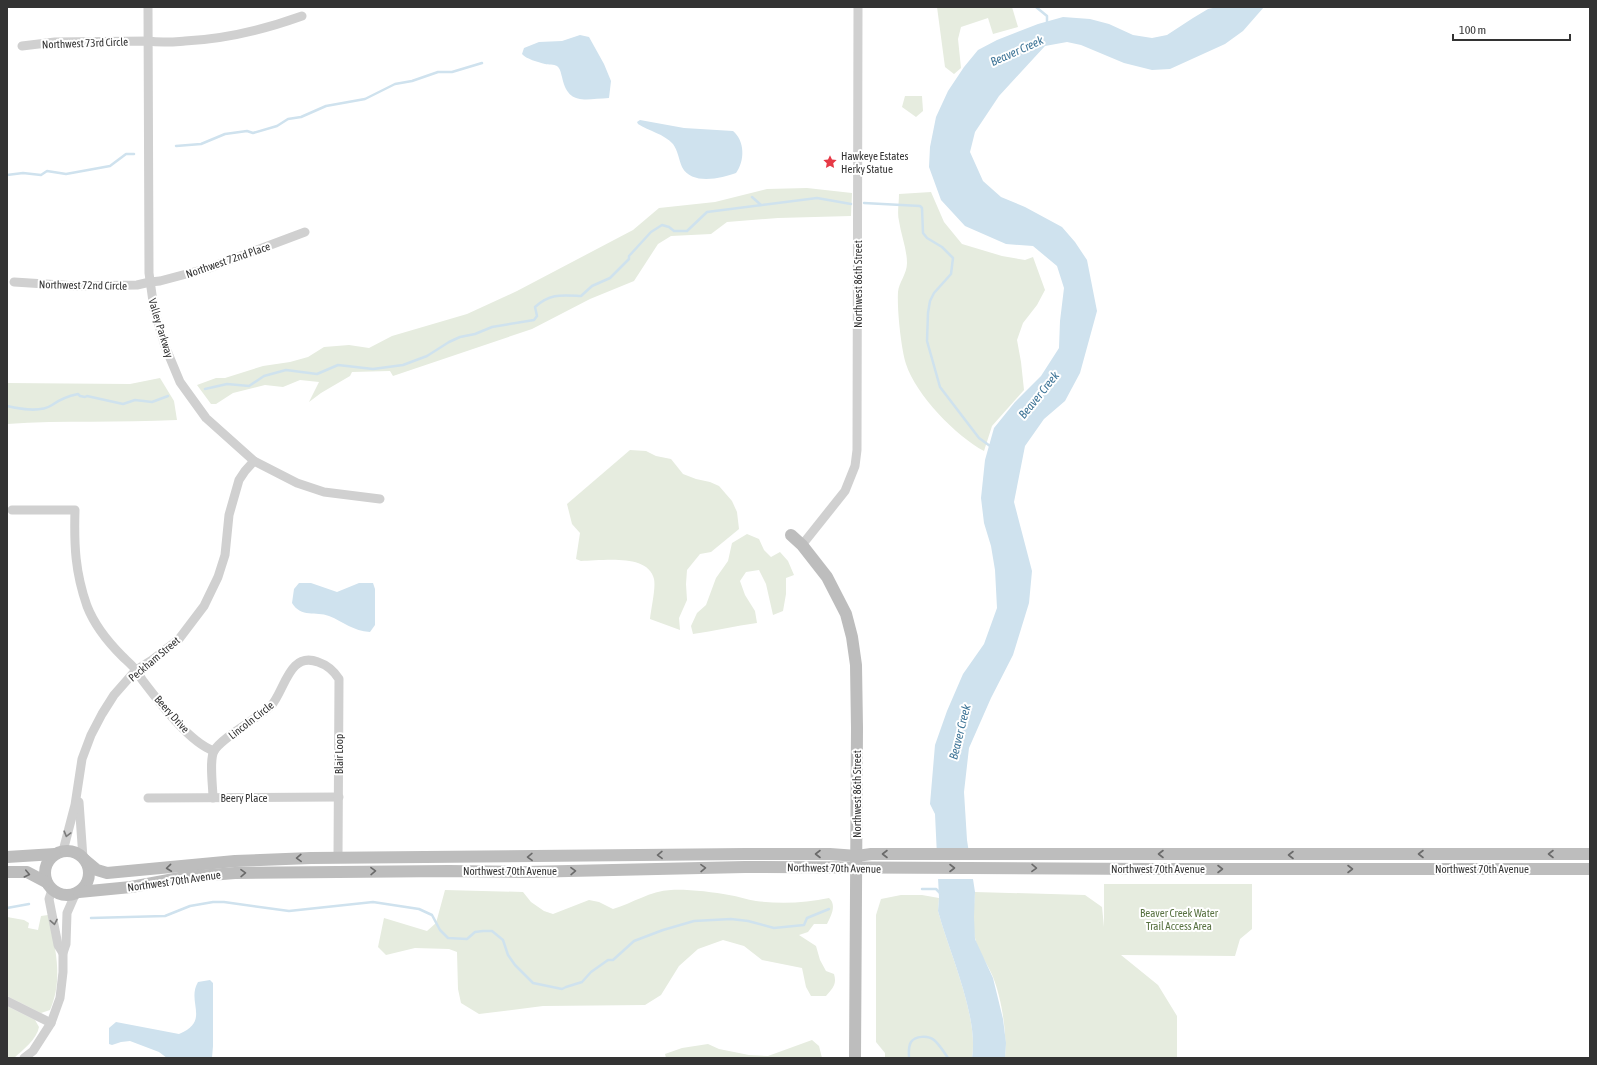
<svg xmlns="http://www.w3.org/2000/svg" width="1597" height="1065" font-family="'Asap Condensed',sans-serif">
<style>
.green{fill:#e6ecdf}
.water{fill:#cfe2ee}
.pier{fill:#fff}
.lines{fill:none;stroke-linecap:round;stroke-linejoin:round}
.stream{stroke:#cfe2ee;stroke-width:2.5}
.street{stroke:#d0d0d0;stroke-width:9}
.secondary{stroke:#bdbdbd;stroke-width:12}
.oneway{stroke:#7a7a7a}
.oneway2{stroke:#6a6a6a}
.labels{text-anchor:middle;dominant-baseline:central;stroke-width:4;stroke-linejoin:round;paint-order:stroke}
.street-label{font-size:11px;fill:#333;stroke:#fff}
.poi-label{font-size:11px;fill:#333;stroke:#fff;text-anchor:start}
.park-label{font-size:11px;fill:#56703f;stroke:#fff}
.water-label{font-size:12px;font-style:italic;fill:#3f7597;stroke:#fff}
</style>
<rect width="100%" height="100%" fill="#fff"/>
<!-- green -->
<g class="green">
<path d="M 937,7 L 1012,7 L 1018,27 L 993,34 L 988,18 L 961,27 L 958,39 L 961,68 L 954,74 L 945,67 Z"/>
<path d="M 905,96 L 922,96 L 923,111 L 916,117 L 902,107 Z"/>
<path d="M 807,188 L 852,193 L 851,216 L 778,218 L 727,222 L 711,234 L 671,236 L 658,244 L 634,281 L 590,299 L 532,329 L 393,376 L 390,371 L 352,372 L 350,376 L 321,393 L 309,402 L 319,382 L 300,380 L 283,387 L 265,385 L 233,393 L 216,404 L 211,404 L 197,385 L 216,378 L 225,378 L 263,366 L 290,362 L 308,357 L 324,347 L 349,345 L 369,348 L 392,336 L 467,314 L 517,291 L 633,230 L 659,208 L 715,202 L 767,189 Z"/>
<path d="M 931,192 L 944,222 L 962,244 L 1002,256 L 1025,260 L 1033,257 L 1045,290 L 1037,305 L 1023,323 L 1017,340 L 1021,362 L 1024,390 L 992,426 L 984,451 C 956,436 916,395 906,364 C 901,348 897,309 898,292 C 899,282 907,274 907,263 C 907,249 901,235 899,221 C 897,213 899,203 899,194 Z"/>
<path d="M 160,378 L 174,401 L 177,420 C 120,423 63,420 7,424 L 7,383 L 130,384 Z"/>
<path d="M 630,450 L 646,451 L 656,456 L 671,459 L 683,474 L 696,479 L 710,482 L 719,486 L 732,501 L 737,512 L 739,529 L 711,552 L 700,554 L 687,570 L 686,584 L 687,600 L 679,618 L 680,630 L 650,619 C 651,609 656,588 654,579 C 648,553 601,561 581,561 L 576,559 L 580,533 L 572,524 L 567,504 Z"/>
<path d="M 747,534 L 759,539 L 764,550 L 771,557 L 780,552 L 788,561 L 794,575 L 786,578 L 786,594 L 783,611 L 773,615 L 766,584 L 759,570 L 746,572 L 740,581 L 745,595 L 755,611 L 757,623 C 735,626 714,631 693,634 L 691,626 L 697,613 L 706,605 L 716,578 L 728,561 L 732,543 Z"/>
<path d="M 1104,884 L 1252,884 L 1252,929 L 1240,939 L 1235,956 L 1121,955 L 1158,985 L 1177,1016 L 1177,1058 L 1005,1058 C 1007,1033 1002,1000 993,977 C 988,964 978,952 975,938 C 972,924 974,907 975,892 L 1085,895 L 1102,907 L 1104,927 Z"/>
<path d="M 445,890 L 523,892 L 531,902 L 544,911 L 553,914 L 589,900 L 599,902 L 613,909 C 633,903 650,891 671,890 C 686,889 713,892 729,895 C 738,896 747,900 756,901 C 780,904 806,903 829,898 C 837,905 831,916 827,924 L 814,924 L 808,932 L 799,935 L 816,946 L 820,960 L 826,971 L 834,974 C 837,984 833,988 826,996 L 811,996 L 806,987 L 802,968 L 762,960 L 744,946 L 723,940 L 698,949 L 679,966 L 661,995 L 645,1005 L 543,1006 L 479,1014 L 461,1003 L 458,989 L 457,952 L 449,949 L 415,948 L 386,955 L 378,947 L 384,918 L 427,931 L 436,923 Z"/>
<path d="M 901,895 L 922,895 L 939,898 L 938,911 C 949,952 979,1017 972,1058 L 885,1058 L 885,1053 L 876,1042 L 876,915 L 881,899 Z"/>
<path d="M 48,915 C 55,946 64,979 50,1010 L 41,1013 L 7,996 L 7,917 L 24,920 L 29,923 L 28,928 L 38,930 L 41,916 Z"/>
<path d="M 7,1006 L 35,1020 L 39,1027 C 37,1039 23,1050 14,1058 L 7,1058 Z"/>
<path d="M 812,1040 L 819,1046 L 822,1058 L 666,1058 L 665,1054 L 682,1048 L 708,1044 L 719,1049 L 749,1055 L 768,1056 Z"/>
</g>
<!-- water -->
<g class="water">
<path d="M 1218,7 L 1264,7 L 1243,31 L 1225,44 L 1170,69 L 1152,70 L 1124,63 L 1081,45 L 1067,42 L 1045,46 L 999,96 L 975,132 L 970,152 L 983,181 L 1001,197 L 1025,207 L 1062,227 L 1075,242 L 1087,260 L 1097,311 L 1080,373 L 1065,401 L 1044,419 L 1025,446 L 1014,502 L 1032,571 L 1029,603 L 1013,655 L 991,698 L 969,748 L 964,792 L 967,840 L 975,892 L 974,917 L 975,939 L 993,978 L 1003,1019 L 1006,1043 L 1005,1058 L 972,1058 C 979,1017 949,952 938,911 L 939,898 L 935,814 L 930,804 L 935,745 L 947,711 L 963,674 L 984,644 L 997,608 L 995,570 L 991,546 L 984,523 L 981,498 L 985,460 L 994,428 L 1015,402 L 1041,376 L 1059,348 L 1060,321 L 1064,288 L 1057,266 L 1033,246 L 1006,244 L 965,226 L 941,200 L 929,167 L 930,147 L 936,117 L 948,91 L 964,67 L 978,50 L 997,40 L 1038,24 L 1063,17 L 1090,19 L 1109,24 L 1133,35 L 1152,38 L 1167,35 L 1193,18 L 1208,9 Z"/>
<path d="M 580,35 L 589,37 L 604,64 L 611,81 L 609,98 C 585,99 568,106 562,77 C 561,73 560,68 557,66 C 554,64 548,65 545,64 C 538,62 526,59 522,54 L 524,48 L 539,42 L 562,41 Z"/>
<path d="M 640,120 L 684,128 L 733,131 C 745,141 745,161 736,173 C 722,178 692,186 682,167 C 679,160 678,151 673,144 C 664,134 649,131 638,124 L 637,122 Z"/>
<path d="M 299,583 L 311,583 L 337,592 L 359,583 L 373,583 L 375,589 L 375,625 L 370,632 C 353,631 344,622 329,616 C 316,611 301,618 292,603 L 294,589 Z"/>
<path d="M 210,980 L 213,983 L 213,1046 L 212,1058 L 167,1058 L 159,1052 L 130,1041 L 121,1042 L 112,1045 L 109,1044 L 109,1028 L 116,1022 L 179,1034 C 211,1021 186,1002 198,982 Z"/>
</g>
<!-- pier -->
<path class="pier" d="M 934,848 L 970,848 L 975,879 L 936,879 Z"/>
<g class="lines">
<!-- stream -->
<g class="stream">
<path d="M 1036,7 L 1047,16 L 1047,23"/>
<path d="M 176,146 L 201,144 L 225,134 L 247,131 L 253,133 L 277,126 L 288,119 L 301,117 L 326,106 L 365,99 L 395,84 L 412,81 L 438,72 L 452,72 L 482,63"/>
<path d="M 7,175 L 23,173 L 41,175 L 47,171 L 66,174 L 110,166 L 126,154 L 134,154"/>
<path d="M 752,197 L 761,205"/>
<path d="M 864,203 L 920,206 L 922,208 L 923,233 L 927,238 L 942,247 L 953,258 L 951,274 L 934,293 L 930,301 L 928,313 L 927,341 L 940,387 L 979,438 L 990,446"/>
<path d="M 205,389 L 227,384 L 249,386 L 264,376 L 286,370 L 317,374 L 338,365 L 373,369 L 403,365 L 427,356 L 449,342 L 460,337 L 475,334 L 492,327 L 534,320 L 537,316 L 535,307 C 550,293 562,295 581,296 L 592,286 L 610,278 L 629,259 L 629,256 L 651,232 L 662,225 L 669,227 L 674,231 L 687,231 L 707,212 L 817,198 L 851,204"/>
<path d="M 7,406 C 20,409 40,413 52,405 C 59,400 68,396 78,394 L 80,396 L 85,397 L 87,396 L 123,404 L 135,400 L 152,402 L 168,396"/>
<path d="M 922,889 L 936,889 L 940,893"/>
<path d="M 7,908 L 29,904"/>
<path d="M 91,918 L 165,916 L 190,906 L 213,902 L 224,902 L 289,911 L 373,902 L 419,909 L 432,915 L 440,930 L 448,938 L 467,939 L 475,932 L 483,931 L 492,931 L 503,940 L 508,955 L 515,965 L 533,983 L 562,989 L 566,987 L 582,982 L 591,972 L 608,960 L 613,960 L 634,941 L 663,930 L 694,921 L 731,919 L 748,921 L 774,928 L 804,925 L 807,918 L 829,909"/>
<path d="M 909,1058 C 909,1053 908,1047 911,1042 C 915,1036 928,1035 934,1040 C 939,1044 944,1052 948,1058"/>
</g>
<!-- street -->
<g class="street">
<path d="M 148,7 L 149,273 L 154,309 L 165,346 L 180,382 L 206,418 L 254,461 L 297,483 L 324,492 L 380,499"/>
<path d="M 22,46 L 55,42 L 148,41 C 161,43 172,42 185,41 C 227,39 263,30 302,16"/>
<path d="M 14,282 L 77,286 L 137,285 L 150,282 L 160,281 L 209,268 L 305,232"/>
<path d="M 12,510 L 75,510 C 74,545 75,572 87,606 C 94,624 108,642 122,656 C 126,660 131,664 135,669 C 138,672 140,677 143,681 C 159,702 190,743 214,751"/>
<path d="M 802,545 L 845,491 L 855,466 L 857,450 L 858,7"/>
<path d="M 148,798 L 339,797"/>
<path d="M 213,798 C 213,787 209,760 214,751 C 221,738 258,718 271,706 C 285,690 289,651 318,662 C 327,665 334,671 339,679 L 338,858"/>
<path d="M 79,802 L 83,858"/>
<path d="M 63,851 L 75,805 L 82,759 L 91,735 L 102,714 L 114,695 L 136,670 L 152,660 L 179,639 L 204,606 L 218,577 L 225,555 L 229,515 L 239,480 L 245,471 L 254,461"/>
<path d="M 52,890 L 49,899 L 58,945 L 63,953"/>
<path d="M 7,1001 L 51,1023"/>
<path d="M 24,1058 L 33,1051 L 51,1023 L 60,998 L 63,972 L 63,953 L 66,944 L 67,913 L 74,897 L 74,894"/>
</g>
<!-- secondary -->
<g class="secondary">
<path d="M 791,535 L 802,545 L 827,577 L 846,614 L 852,637 L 856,665 L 857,728 L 855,1058"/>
<circle cx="67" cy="873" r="22"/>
<path d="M 7,857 L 55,854"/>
<path d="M 85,860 L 97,870 L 107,873 L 235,861 L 311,858 L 745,854 L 830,854 L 857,856 L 871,854 L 1590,854"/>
<path d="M 7,872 L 27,872 L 46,882"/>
<path d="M 79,892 L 131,887 L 185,877 L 235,873 L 449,871 L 525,872 L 745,867 L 1154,869 L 1590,869"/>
</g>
</g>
<!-- one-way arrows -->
<defs><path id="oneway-chevron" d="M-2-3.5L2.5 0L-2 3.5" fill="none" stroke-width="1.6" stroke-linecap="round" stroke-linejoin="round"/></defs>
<g class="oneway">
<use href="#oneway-chevron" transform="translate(67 834) rotate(105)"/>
<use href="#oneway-chevron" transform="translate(54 922) rotate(79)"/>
</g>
<g class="oneway2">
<use href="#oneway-chevron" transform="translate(818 854) rotate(-180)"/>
<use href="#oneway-chevron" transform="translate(885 854) rotate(180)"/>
<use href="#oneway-chevron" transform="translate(1161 854) rotate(-180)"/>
<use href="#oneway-chevron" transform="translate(1421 854) rotate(180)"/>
<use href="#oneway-chevron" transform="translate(1551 854) rotate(-180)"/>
<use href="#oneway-chevron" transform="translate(660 855) rotate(179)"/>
<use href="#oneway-chevron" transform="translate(1291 855) rotate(180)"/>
<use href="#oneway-chevron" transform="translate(530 857) rotate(179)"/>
<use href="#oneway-chevron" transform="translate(299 858) rotate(178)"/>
<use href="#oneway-chevron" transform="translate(169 868) rotate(174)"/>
<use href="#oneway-chevron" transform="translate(703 868) rotate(-1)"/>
<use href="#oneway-chevron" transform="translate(952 868)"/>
<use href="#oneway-chevron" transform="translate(1034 868) rotate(1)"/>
<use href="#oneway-chevron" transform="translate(1220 869)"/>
<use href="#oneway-chevron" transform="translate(1350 869)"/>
<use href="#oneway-chevron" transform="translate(373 871) rotate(-1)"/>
<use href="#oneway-chevron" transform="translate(573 871) rotate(-1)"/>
<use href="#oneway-chevron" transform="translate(243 873) rotate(-1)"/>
<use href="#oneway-chevron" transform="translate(27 874) rotate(13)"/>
</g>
<!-- icons -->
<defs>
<symbol id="sight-bare" viewBox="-9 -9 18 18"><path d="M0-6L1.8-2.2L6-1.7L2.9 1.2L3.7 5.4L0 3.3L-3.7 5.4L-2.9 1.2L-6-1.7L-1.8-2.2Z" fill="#e63946" stroke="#fff" stroke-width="2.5" paint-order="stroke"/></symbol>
</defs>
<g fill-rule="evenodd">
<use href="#sight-bare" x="820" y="152" width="20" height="20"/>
</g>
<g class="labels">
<!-- street labels -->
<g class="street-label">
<text transform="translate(85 43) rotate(-2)">Northwest 73rd Circle</text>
<text transform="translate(228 260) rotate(-19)">Northwest 72nd Place</text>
<text transform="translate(858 284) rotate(-90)">Northwest 86th Street</text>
<text transform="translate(83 285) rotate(1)">Northwest 72nd Circle</text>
<text transform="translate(161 328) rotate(73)">Valley Parkway</text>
<text transform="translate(154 659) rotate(-40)">Peckham Street</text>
<text transform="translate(172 714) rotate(48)">Beery Drive</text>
<text transform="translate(251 720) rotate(-38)">Lincoln Circle</text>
<text transform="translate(339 754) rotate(-90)">Blair Loop</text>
<text transform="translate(857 794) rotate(-90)">Northwest 86th Street</text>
<text x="244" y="798">Beery Place</text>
<text transform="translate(834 868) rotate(1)">Northwest 70th Avenue</text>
<text x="1158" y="869">Northwest 70th Avenue</text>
<text x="1482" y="869">Northwest 70th Avenue</text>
<text x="510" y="871">Northwest 70th Avenue</text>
<text transform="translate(174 881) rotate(-8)">Northwest 70th Avenue</text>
</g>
<!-- poi labels -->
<g class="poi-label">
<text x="841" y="156">Hawkeye Estates<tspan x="841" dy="13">Herky Statue</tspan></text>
</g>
<!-- park labels -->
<g class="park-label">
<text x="1179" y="913">Beaver Creek Water<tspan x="1179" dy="13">Trail Access Area</tspan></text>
</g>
<!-- water labels -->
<g class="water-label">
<text transform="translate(1017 51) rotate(-24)">Beaver Creek</text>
<text transform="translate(1039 395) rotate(-51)">Beaver Creek</text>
<text transform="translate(960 732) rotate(-76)">Beaver Creek</text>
</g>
</g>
<!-- border -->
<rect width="1597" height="1065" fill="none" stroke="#333333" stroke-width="16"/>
<!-- scale -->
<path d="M1453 34v6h117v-6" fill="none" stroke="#333333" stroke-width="2"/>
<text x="1459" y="34" font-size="12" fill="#333333" stroke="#ffffff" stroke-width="3" paint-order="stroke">100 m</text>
</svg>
